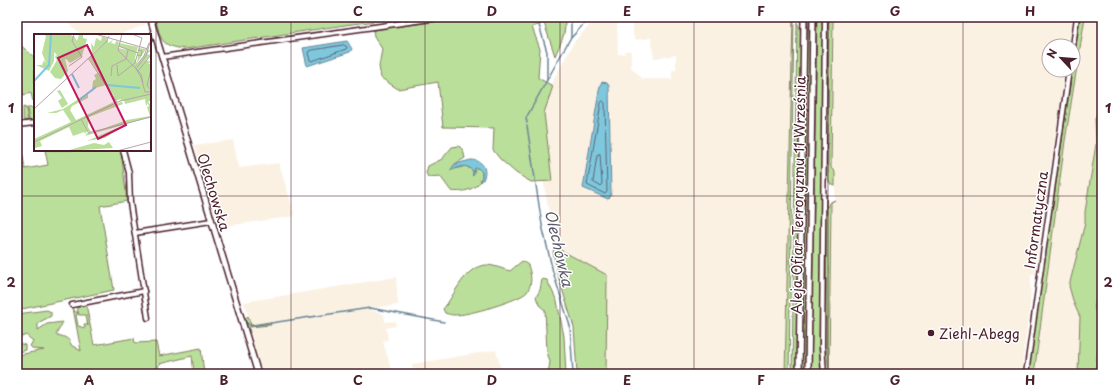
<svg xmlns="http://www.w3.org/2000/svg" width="1119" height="391" font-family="'Playpen Sans',sans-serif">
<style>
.built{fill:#faf1e3}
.green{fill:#b9df9a;stroke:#827f62}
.water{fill:#7ec8de;stroke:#698496}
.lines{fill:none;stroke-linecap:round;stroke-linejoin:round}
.shore{stroke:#5f6373;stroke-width:1}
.stream{stroke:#698496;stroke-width:1.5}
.minor-casing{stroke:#4a1f2b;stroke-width:7}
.tertiary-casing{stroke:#4a1f2b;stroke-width:8}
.minor{stroke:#fff;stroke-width:4}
.tertiary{stroke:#fff;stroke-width:5}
.grid{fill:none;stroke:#4a1f2b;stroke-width:1;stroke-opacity:0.55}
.poi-dot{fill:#4a1f2b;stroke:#fff;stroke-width:1.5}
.labels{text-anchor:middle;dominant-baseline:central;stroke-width:3;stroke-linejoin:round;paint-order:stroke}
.street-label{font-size:14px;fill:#4a1f2b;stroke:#fff}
.poi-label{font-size:14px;fill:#4a1f2b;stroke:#fff;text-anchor:start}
.water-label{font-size:15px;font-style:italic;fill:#5c5a6a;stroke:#fff}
.inset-river{fill:none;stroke:#7ec8de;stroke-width:2}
.inset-road{fill:none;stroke:#b7a5aa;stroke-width:1}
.view{fill:#c2185b;fill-opacity:0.15;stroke:#c2185b;stroke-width:2}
.inset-edge{fill:none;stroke:#4a1f2b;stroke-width:2}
.neatline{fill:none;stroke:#4a1f2b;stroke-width:1.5}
.grid-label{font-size:13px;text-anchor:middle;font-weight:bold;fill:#4a1f2b}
</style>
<rect width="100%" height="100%" fill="#fff"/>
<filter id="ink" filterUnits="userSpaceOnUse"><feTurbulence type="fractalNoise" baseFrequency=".025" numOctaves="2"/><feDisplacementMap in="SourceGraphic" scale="8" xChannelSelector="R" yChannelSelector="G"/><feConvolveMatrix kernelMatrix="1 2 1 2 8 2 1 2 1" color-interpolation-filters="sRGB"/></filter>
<g filter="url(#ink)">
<!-- built -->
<g class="built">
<path d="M 61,17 L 144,17 L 146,24 L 119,35 L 82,35 Z"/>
<path d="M 597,17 L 617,17 L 618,54 L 624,54 L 625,51 L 631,51 L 631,67 L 643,79 L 672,79 L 672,70 L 676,70 L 676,55 L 654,58 L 651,38 L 634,40 L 631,17 L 793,17 L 785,374 L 606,374 L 607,275 L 555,247 L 532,117 L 575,41 Z"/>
<path d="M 833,17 L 1073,17 L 1069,46 L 1049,46 L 1049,70 L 1065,70 L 1035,274 L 1031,274 L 1030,305 L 1021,374 L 834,374 L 829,371 L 831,202 L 835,200 L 835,172 L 831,168 Z"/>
<path d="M 1085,17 L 1102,17 L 1102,374 L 1034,374 L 1065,141 Z"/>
<path d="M 233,140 L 239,168 L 279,163 L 295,216 L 219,227 L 194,145 Z"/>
<path d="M 396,277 L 398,305 L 372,308 L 371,310 L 384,314 L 385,322 L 395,321 L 396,326 L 386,328 L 388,340 L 383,341 L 391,369 L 374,374 L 262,374 L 249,327 L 271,325 L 270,323 L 251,325 L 244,302 Z"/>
<path d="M 496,350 L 502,374 L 413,374 L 412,364 Z"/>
</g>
<!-- green -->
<g class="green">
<path d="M 155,17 L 410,17 L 352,24 L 185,49 C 160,46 161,40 155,17 Z"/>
<path d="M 470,17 L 564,17 C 568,31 560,44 555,56 L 544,23 L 532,27 L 540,49 L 538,78 L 553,86 L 544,113 L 552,181 L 531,182 L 516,173 L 500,159 L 493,150 L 494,128 L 443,127 L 438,82 L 398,89 L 381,78 L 379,66 L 382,49 L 374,36 L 373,30 Z"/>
<path d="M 793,17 L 794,17 L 789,374 L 785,374 Z"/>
<path d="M 807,17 L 808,17 L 810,61 L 805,374 L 802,374 Z"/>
<path d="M 817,17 L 822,17 L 823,41 L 819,350 L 821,374 L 811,374 Z"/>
<path d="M 829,17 L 833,17 L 831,168 L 835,172 L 835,186 L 830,184 L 828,179 Z"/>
<path d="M 1080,17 L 1085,17 L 1065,141 L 1034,374 L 1028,374 Z"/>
<path d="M 797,22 L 801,32 L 796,374 L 792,374 Z"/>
<path d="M 17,42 L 35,58 L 35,101 L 33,101 L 31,93 L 23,95 L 22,82 L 17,83 Z"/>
<path d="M 1102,100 L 1102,302 L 1096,302 C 1092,309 1096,313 1102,318 L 1095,374 L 1078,374 L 1080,317 L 1074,304 L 1069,286 L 1085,223 L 1085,212 L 1096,144 L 1095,119 Z"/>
<path d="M 23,107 L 26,108 L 28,121 L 23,120 Z"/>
<path d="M 27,108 L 35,108 L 35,121 L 29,121 Z"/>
<path d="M 17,129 L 19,129 L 25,169 L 48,165 L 45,150 L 121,150 L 127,201 L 100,206 L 114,290 L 17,310 L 17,150 L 19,147 Z"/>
<path d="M 459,146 L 463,150 L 465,158 L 455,164 L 451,170 L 466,166 L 473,171 L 473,176 L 475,168 L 478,168 L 482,172 L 482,177 L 480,180 L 481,181 C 474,190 462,193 451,191 L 440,176 L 428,177 L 426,173 L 428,166 L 442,159 L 452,147 Z"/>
<path d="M 835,200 L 831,202 L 829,370 L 834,374 L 829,374 L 826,346 L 827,208 L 829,203 Z"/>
<path d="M 555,247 L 607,275 L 606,374 L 577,374 L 574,327 L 558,276 L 553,252 Z"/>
<path d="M 522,261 L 528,265 C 531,274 533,283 527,292 C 521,300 466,316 454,315 C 451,315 448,314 445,313 L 443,309 C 454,297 464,266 486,265 C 494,265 502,269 510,271 Z"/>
<path d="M 542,279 L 547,280 L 557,301 L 564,336 L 566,374 L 548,374 L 550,362 L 547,352 L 545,310 L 539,305 L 536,297 L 540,290 Z"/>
<path d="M 86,304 L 94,345 L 134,338 L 135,343 L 156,342 L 159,356 L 201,348 L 204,374 L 194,374 L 192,356 L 159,364 L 158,368 L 149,371 L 155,374 L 17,374 L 17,343 L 25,345 L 25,350 L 19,352 L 18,355 L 44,350 L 33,349 L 30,346 L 33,341 L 26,335 L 17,339 L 17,314 L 47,310 L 51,312 L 51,316 L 38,323 L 38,330 L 47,324 L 63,322 L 56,335 C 63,336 70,338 71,345 L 81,351 L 73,308 L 75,312 L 78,312 L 78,314 L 76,315 L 78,326 L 85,328 L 84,324 L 87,324 L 88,326 L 86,315 L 79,315 L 77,308 Z"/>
<path d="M 248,316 L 251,325 L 270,322 L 271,325 L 249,327 L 250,333 L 247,331 L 243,320 Z"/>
</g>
<!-- water -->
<g class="water">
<path d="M 347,41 L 352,49 L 350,52 L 307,66 L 303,48 Z"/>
<path d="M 602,82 L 607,83 L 609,86 L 611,196 L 608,199 L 583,188 L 600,85 Z"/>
<path d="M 471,160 C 483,160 488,169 483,180 L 480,180 L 482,177 L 482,172 L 478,168 L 475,168 L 473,176 L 473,171 C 467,163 458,167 450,171 L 455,164 Z"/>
</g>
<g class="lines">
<!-- shore -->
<g class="shore">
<path d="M 344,45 L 347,47 L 346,49 L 312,61 L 310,60 L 308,53 L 309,51 Z"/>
<path d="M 603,101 L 605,103 L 607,192 L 605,194 L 587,185 L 601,103 Z"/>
<path d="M 600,154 L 602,184 L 600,186 L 593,182 L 597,155 Z"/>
</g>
<!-- stream -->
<g class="stream">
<path d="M 539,25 L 547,52 L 547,80"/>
<path d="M 571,38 L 590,17"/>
<path d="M 527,123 L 526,118 L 571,37 L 571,17"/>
<path d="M 527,126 L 542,225 L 553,272 L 570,326 L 573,374"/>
<path d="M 247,323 L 251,326 L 370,308 L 444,322"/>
</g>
<defs>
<g id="minor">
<path d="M 1073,46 L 1077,17"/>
<path d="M 162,57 L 444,17"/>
<path d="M 17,125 L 35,123"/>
<path d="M 123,150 L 129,173 L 130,203 L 148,318"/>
<path d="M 135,233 L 211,221"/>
<path d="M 72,305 L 144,291"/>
<path d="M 824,374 L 822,346 L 825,17"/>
<path d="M 1026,374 L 1069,70"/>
</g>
<g id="tertiary">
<path d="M 150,17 L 258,374"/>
<path d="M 799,374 L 804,17"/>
<path d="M 808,374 L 813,17"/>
</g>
</defs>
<!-- minor casing -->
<use href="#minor" class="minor-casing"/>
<!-- tertiary casing -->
<use href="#tertiary" class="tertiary-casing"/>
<!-- minor -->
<use href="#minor" class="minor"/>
<!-- tertiary -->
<use href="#tertiary" class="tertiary"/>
</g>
</g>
<!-- grid -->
<path class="grid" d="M 156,17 L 156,374M 291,17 L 291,374M 425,17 L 425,374M 560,17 L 560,374M 694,17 L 694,374M 828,17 L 828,374M 963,17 L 963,374M 17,196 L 1102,196"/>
<!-- markers -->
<circle class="poi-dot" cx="931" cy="333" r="4"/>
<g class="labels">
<!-- street labels -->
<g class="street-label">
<text transform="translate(214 192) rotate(73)">Olechowska</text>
<text transform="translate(798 195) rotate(-89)">Aleja Ofiar Terroryzmu 11 Września</text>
<text transform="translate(1036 220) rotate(-82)">Informatyczna</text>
</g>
<!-- poi labels -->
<g class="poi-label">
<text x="939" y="333">Ziehl-Abegg</text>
</g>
<!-- water labels -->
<g class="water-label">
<text transform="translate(560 248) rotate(77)">Olechówka</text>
</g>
</g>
<!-- overview -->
<g transform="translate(34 34)">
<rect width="117" height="117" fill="#fff"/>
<path d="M 9,0 L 39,0 L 37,2 L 40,2 L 43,7 L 45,1 L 49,0 L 49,4 L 53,5 L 48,22 L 36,29 L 32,25 L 31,25 L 34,37 L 27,45 L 21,44 L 16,38 L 23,26 L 21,23 L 23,21 L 20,18 L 20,27 L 15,37 L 2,31 L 8,31 L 10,26 L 11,28 L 12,29 L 8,19 L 12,2 ZM 65,2 L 73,4 L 72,7 L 58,20 L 57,9 L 60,13 L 62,4 L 67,7 L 68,3 ZM 74,5 L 74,9 L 79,6 L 77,9 L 81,10 L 82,7 L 80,6 L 85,8 L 84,14 L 94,16 L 85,12 L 85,9 L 104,13 L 101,24 L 103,29 L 105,14 L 112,15 L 100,34 L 114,16 L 117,16 L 113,20 L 117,21 L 112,26 L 117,28 L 114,30 L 117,30 L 117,54 L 113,52 L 117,55 L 117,66 L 114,68 L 117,71 L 117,83 L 51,102 L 54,98 L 57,99 L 93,86 L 116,82 L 113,73 L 115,72 L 114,69 L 112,72 L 111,65 L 91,70 L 90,66 L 84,68 L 88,65 L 83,66 L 78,71 L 87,68 L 88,68 L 89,70 L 55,83 L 54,93 L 58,99 L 53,97 L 51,100 L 50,98 L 39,102 L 35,93 L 6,107 L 8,112 L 1,114 L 0,105 L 37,88 L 29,76 L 22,79 L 13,79 L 29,75 L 54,59 L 54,64 L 38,72 L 36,76 L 42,86 L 80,68 L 80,62 L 72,51 L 58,55 L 59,47 L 62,45 L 60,41 L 64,39 L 66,41 L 55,24 ZM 26,56 L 34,70 L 28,74 L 24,67 L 28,64 L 23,57 ZM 83,94 L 86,94 L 71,104 L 53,107 ZM 75,108 L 79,114 L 32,117 L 60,109 L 70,111 Z" fill="#b9df9a"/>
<path class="inset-river" d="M 38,40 L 45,54M 0,47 L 15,31 L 17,0M 73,51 L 106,54M 45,66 L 62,53"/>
<path class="inset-road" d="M 61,0 L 114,15M 88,0 L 84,16 L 107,40 L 109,49M 117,5 L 112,22 L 102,35 L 107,43 L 111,58 L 117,58M 84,12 L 104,19M 103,21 L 107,22 L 108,17 L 105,16M 54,24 L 83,68M 83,31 L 84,42 L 101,29 L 108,4 L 98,0M 35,32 L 48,23 L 38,7 L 40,0M 101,33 L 110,22 L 115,9M 117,35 L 113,52 L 117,55M 104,37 L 117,21M 77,42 L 78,32 L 92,25 L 94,16M 0,75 L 72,8 L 75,2M 47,85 L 54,98M 54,99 L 117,83M 0,108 L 86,67 L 117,60M 83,117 L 117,108"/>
<path class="view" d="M 53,11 L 92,91 L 64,105 L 24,24 Z"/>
<rect width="117" height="117" class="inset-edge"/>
</g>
<!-- margin -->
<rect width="1119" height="391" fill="none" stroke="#fff" stroke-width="44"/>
<!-- north arrow -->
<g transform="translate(1061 58) rotate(296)"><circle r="19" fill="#ffffff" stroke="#b7a5aa"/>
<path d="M0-3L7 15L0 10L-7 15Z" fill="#4a1f2b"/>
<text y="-6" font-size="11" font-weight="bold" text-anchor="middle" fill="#4a1f2b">N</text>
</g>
<rect x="22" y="22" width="1075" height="347" class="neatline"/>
<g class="grid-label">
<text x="89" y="16">A</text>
<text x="224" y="16">B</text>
<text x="358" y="16">C</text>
<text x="492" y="16">D</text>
<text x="627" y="16">E</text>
<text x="761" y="16">F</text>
<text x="895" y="16">G</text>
<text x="1030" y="16">H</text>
<text x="11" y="113">1</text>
<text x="1108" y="113">1</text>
<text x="11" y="287">2</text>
<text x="1108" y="287">2</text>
<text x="89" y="385">A</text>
<text x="224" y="385">B</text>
<text x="358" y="385">C</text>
<text x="492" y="385">D</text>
<text x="627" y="385">E</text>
<text x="761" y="385">F</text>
<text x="895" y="385">G</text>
<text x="1030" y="385">H</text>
</g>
</svg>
